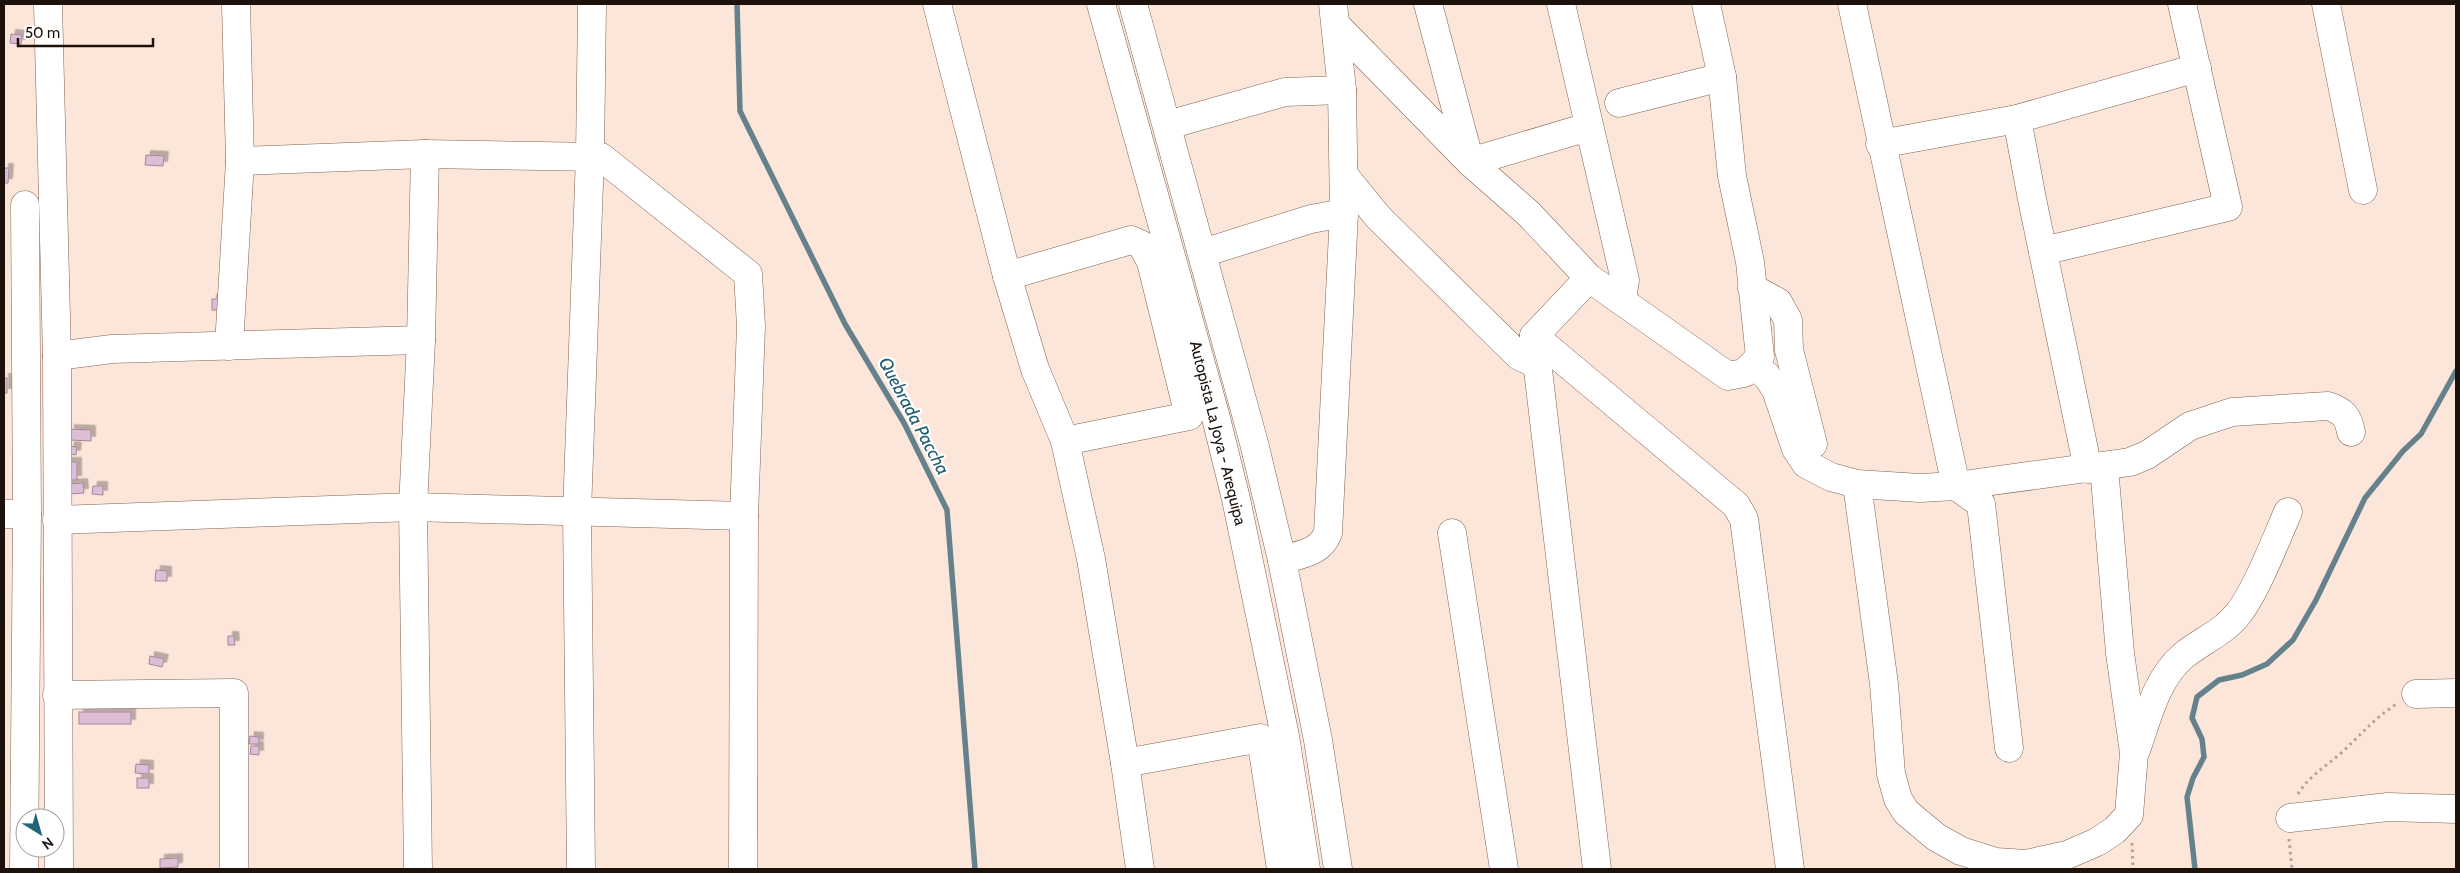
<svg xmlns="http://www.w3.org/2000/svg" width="2460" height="873" font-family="Cabin,sans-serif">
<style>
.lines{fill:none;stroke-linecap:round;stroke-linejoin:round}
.stream{stroke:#65828c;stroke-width:5.5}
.building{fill:#debed6;stroke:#a2859b;filter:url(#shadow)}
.minor-casing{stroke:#816351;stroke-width:29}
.major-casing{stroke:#816351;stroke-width:29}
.path{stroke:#b3a096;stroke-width:3;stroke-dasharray:2.5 4;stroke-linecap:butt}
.minor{stroke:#fff;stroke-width:28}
.major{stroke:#fff;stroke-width:28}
.labels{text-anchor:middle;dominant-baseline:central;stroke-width:4.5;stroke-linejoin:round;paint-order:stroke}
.street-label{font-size:16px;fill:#1d120b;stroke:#fff}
.water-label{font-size:18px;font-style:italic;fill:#215d70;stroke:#fff}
</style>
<defs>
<filter id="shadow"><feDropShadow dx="4.5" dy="-4.5" stdDeviation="0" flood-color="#0004"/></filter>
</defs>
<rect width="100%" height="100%" fill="#fce6da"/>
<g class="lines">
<!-- stream -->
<g class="stream">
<path d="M 737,4 L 740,111 L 845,324 L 904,423 L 947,510 L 975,869"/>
<path d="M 2195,869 L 2187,797 L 2193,778 L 2204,757 L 2202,739 L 2192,718 L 2197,697 L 2219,680 L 2242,675 L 2267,664 L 2293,640 L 2316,600 L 2365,498 L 2403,451 L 2421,434 L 2456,371"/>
</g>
</g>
<!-- building -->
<g class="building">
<path d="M 11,34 L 22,35 L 21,44 L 10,43 Z"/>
<path d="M 146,155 L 164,156 L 163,166 L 145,165 Z"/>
<path d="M 4,168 L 9,168 L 8,183 L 4,183 Z"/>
<rect x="212" y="299" width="9" height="11"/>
<rect x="4" y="378" width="3" height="15"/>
<path d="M 70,429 L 91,430 L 91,441 L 70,440 Z"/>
<path d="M 70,446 L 77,447 L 76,455 L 69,454 Z"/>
<rect x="67" y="462" width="10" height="18"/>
<path d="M 83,483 L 84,493 L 68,494 L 67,484 Z"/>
<path d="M 93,486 L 103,486 L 103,495 L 92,494 Z"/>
<path d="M 156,570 L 167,571 L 167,581 L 155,581 Z"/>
<path d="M 228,636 L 234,636 L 235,645 L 228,645 Z"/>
<path d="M 150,656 L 164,659 L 162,667 L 149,664 Z"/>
<rect x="79" y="712" width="52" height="12"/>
<path d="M 250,736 L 259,737 L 259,744 L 249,744 Z"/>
<path d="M 251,746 L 259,746 L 259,755 L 250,754 Z"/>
<path d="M 136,764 L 149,765 L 149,774 L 135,773 Z"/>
<rect x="137" y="778" width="12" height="10"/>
<path d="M 178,858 L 178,867 L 160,868 L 160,859 Z"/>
</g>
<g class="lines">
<defs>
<g id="minor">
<path d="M 48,4 L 57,356 L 59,869"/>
<path d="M 937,4 L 1007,276 L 1035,369 L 1065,441 L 1091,559 L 1125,763 L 1140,869"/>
<path d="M 1428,4 L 1470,162 L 1588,127"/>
<path d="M 1561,4 L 1625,280 L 1622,300"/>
<path d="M 1852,4 L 1956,486 L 1981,504 L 2009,748"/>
<path d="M 2326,4 L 2363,190"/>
<path d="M 1337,26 L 1470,162 L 1529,214 L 1589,278 L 1728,376 L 1744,373 L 1760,357 L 1750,262 L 1732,176 L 1722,77 L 1706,4"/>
<path d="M 1619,103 L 1722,77"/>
<path d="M 2017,119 L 2032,199 L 2088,469"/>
<path d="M 1168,125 L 1285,92 L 1342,90"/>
<path d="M 1880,144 L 2017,119 L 2197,68"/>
<path d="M 240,161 L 425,154 L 601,157 L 748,274 L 751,326 L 744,516 L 743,869"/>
<path d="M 1344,175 L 1378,217 L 1519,356 L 1538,365"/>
<path d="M 2043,251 L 2228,207 L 2182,4"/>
<path d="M 1203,253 L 1311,219 L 1344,213"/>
<path d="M 1007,276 L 1131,240 L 1142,245 L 1151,262 L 1170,259"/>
<path d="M 1752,288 L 1778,302 L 1788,320 L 1789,350 L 1813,444"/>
<path d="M 1534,336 L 1736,505 L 1744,519 L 1790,869"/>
<path d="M 1534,336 L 1597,869"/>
<path d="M 1534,336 L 1589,278"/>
<path d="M 229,346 L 240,161 L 236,4"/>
<path d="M 57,356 L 112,349 L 421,340"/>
<path d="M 1753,366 L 1767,376 L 1776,390 L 1796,449 L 1806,464 L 1831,477 L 1857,484 L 1920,488 L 1956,486 L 2130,462 L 2147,455 L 2190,426 L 2232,412 L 2328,406 C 2343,411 2348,416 2351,432"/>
<path d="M 1065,441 L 1189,416 L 1151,262"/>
<path d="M 1857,484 L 1884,684 L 1891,774 L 1898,799 L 1906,812 L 1936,837 L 1961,851 L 1996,862 L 2026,864 L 2067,855 L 2097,842 L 2115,830 L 2129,815 L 2134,753 L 2120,653 L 2104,467"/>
<path d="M 4,514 L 27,514"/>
<path d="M 57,520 L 413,507 L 744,516"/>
<path d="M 1452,533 L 1504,869"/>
<path d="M 1282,560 C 1301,554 1320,553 1328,533 L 1344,213 L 1342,90 L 1333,4"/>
<path d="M 2416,694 L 2456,693"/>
<path d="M 57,695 L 234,693 L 234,869"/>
<path d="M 2136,750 C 2148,717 2156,679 2183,656 C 2201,641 2223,633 2238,614 C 2257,590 2275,541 2288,512"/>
<path d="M 1125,763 L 1261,738 L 1281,869"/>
<path d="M 2290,818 L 2388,807 L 2456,809"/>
<path d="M 24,869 L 27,514 L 25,205"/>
<path d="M 418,869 L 413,507 L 421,340 L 425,154"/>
<path d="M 581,869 L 577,512 L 590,156 L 592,4"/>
</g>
<g id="major">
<path d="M 1101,4 L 1216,418 L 1236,499 L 1285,736 L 1306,869"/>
<path d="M 1133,4 L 1254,443 L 1282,560 L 1318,740 L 1338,869"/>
</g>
</defs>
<!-- minor casing -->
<use href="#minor" class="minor-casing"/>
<!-- major casing -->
<use href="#major" class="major-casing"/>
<!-- path -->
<g class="path">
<path d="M 2298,794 C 2308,777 2325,767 2340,754 C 2361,735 2373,719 2398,703"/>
<path d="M 2289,839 L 2292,869"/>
<path d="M 2132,843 L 2133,869"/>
</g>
<!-- minor -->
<use href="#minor" class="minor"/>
<!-- major -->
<use href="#major" class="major"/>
</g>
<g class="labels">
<!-- street labels -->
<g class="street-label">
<text transform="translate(1218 433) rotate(76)">Autopista La Joya - Arequipa</text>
</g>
<!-- water labels -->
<g class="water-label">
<text transform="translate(914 416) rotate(62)">Quebrada Paccha</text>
</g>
</g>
<!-- border -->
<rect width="2460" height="873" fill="none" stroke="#1d120b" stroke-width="10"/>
<!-- north arrow -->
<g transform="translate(40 833) rotate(143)"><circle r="24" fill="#ffffff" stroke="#a5a09d"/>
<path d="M0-4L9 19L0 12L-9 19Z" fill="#206676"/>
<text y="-8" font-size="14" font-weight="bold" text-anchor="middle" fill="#1d120b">N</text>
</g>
<!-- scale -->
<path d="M18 38v8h135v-8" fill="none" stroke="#1d120b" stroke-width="2.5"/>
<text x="25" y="38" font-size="15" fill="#1d120b" stroke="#ffffff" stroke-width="4" paint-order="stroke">50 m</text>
</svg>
